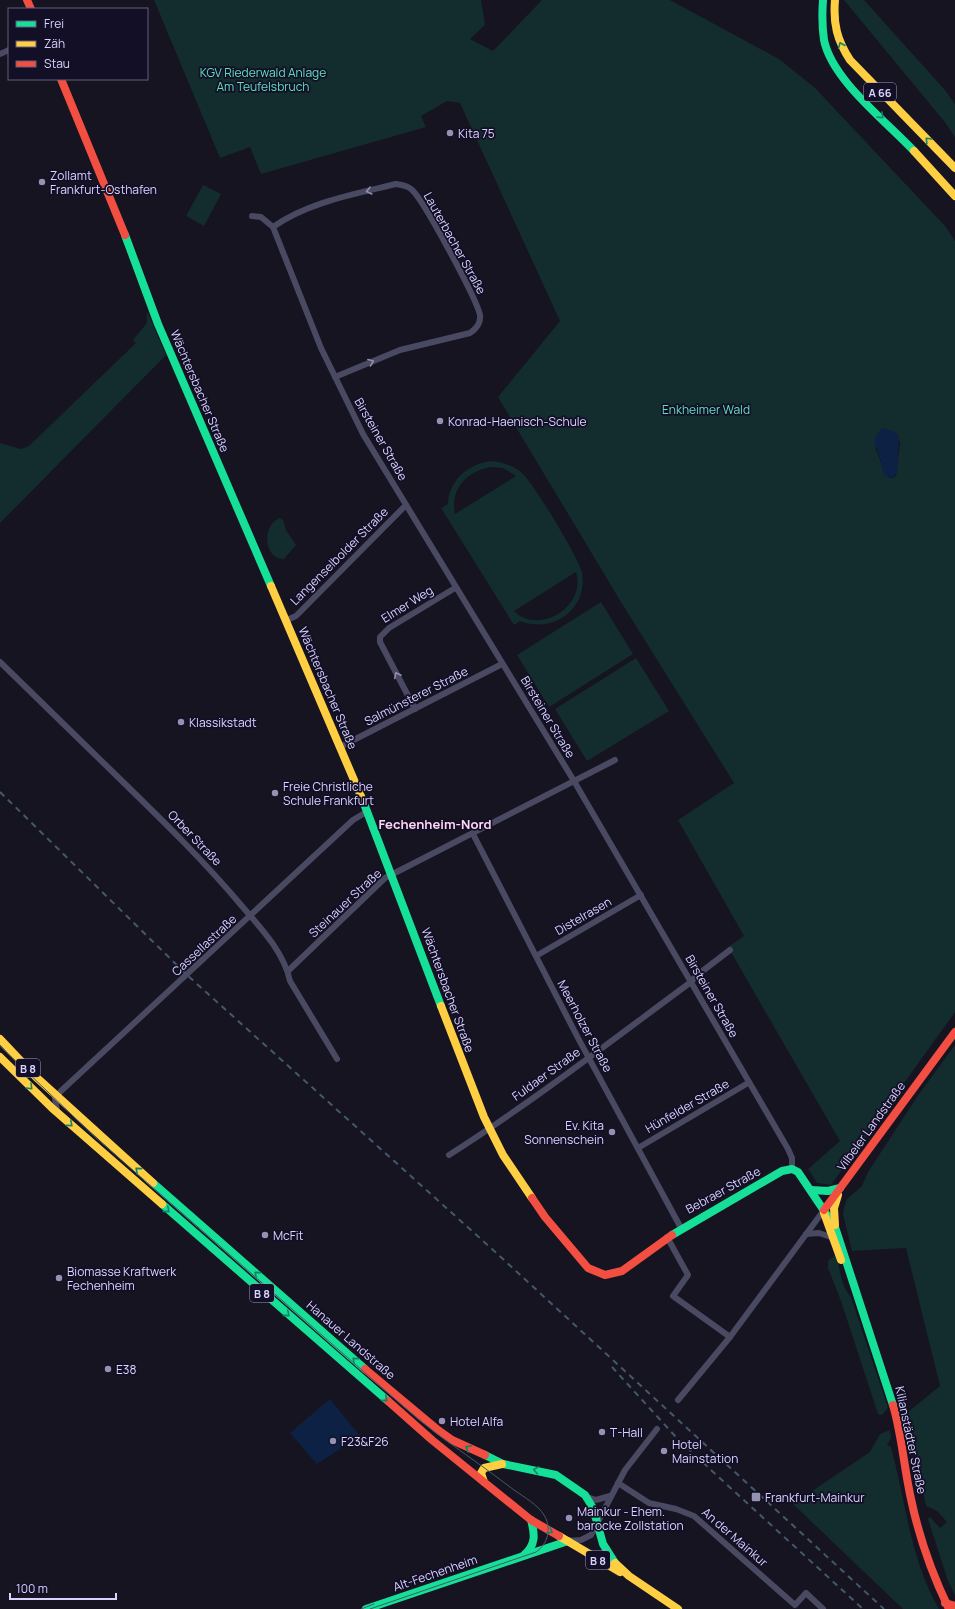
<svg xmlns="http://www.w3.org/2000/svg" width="955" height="1609" font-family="Manrope,sans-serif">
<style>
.green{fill:#132c2d;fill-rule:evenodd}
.water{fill:#0d2144}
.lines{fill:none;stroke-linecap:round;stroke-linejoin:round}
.street{stroke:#4a4962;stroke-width:6}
.fast{stroke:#16e098;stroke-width:8}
.slow{stroke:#ffcf43;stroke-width:8}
.jam{stroke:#f24e42;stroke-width:8}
.tram{stroke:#43596b;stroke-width:1}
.rail{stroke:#43596b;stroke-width:2;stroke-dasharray:6 5;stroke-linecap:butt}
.oneway{stroke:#158265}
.oneway2{stroke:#928eb0}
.poi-dot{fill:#9591b1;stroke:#130f26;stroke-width:1.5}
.labels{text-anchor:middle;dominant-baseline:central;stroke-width:3.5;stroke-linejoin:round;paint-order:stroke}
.shield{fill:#130f26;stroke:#9e99be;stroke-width:1}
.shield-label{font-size:11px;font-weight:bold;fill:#d9d4ff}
.park-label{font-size:12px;fill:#5fe0c0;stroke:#130f26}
.poi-label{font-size:12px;fill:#d9d4ff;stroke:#130f26;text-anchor:start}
.street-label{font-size:12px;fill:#d9d4ff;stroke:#130f26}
.neighbourhood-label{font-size:13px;font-weight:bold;fill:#ffd6f0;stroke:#130f26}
</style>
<rect width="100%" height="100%" fill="#161421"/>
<!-- green -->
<g class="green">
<path d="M 154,0 L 481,0 L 485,25 L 470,39 L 493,51 L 542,0 L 670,0 L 779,59 L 815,88 L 945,226 L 955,241 L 955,1012 L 831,1185 L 817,1183 L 808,1169 L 840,1141 L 728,947 L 744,936 L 678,820 L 734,783 L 621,602 L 498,397 L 560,321 L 460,103 L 447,101 L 421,116 L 426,127 L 261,174 L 250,147 L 220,158 ZM 893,431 L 900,442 L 896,476 L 894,478 L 890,478 C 879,467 883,461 875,448 Z"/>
<path d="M 844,0 L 864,0 L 944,89 L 955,104 L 955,137 L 944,121 Z"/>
<path d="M 203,185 L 221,194 L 204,226 L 186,216 Z"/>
<path d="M 147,311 L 166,355 L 0,523 L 0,443 L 21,449 L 29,446 L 136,343 L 133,340 L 147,323 Z"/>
<path d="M 490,461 C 502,462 514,465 523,474 C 534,484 580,560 582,573 C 588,610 552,634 520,621 L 514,625 L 441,508 L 448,504 C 449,480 467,465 490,461 ZM 490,467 L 503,468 L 516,476 L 455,514 C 450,488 467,472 490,467 ZM 576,572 C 587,606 539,636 514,611 Z"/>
<path d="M 280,518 L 283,520 L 286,530 L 296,545 L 284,559 C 264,560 261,525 280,518 Z"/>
<path d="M 601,602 L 633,654 L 549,707 L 517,655 Z"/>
<path d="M 636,658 L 669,711 L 587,761 L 555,709 Z"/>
<path d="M 955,1045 L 955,1595 L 948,1581 L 928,1519 L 930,1517 L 940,1528 L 947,1522 L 937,1511 L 926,1506 L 907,1415 L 908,1412 L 940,1386 L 906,1248 L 852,1251 L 843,1214 L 844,1208 L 847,1199 L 862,1186 L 868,1172 L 919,1094 Z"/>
<path d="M 836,1255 C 841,1270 840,1285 851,1297 L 888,1408 L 882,1415 L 878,1414 L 841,1301 L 828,1268 L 828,1261 Z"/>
<path d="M 890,1430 L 891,1438 L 887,1445 L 891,1447 C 906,1502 910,1559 939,1609 L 903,1609 L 793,1504 L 870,1452 L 880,1434 Z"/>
</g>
<!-- water -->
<g class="water">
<path d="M 883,428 L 893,431 L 899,436 L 897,471 L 894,478 L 885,476 C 881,470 882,464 880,457 C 875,444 870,439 883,428 Z"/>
<path d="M 330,1399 L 360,1436 L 317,1464 L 290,1433 Z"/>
</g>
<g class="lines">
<!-- street -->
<g class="street">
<path d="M 0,54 L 9,50"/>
<path d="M 252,216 L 261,217 L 273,227 L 321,348 L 363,434 L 574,781 L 788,1149 L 792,1158 L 792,1169"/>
<path d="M 273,227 C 308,202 355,194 396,184 C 401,185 406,185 411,189 C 423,198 477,300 480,315 C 481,323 476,329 470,333 L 400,350 L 335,377"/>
<path d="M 287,620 L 296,616 L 406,505"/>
<path d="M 0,662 C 41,702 81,741 122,781 C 163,821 204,861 241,905 C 260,927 284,952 290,981 L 337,1059"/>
<path d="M 415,709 L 380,642 L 380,637 L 389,628 L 455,588"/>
<path d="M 340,747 L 502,664"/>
<path d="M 473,834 L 578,1038 L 681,1228"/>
<path d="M 536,956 L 641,895"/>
<path d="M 288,971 L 385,878 L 615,760"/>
<path d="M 57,1111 L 55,1098 L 61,1091 L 353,820 L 368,811"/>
<path d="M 638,1148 L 748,1083"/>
<path d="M 449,1155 C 532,1102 611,1041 691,982 L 696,976 L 730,950"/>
<path d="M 806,1234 L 819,1233 L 831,1237"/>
<path d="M 667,1237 L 688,1275 L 673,1296 L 730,1337"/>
<path d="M 678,1400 L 730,1337 L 824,1210"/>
<path d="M 618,1483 L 649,1503 L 676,1509 L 694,1516 L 795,1605 L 806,1593 L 823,1609"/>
<path d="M 587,1497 L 596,1500 L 610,1496"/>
<path d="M 568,1541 L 581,1540 L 591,1535 L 625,1470 L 657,1429"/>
</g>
<!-- fast -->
<g class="fast">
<path d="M 823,0 C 822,13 822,26 824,40 C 832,80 886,121 914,151"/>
<path d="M 125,235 L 158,324 L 271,586"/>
<path d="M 363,801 L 441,1006"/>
<path d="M 153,1183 L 365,1369"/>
<path d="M 811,1190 L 828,1191 L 840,1188"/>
<path d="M 162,1204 L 388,1401"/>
<path d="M 672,1235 L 782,1171 L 792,1169 L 798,1172 L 835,1227 L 893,1405"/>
<path d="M 485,1455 L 503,1464 L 556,1475 L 585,1495 L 593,1508 L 603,1544 L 615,1563"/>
<path d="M 524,1555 C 536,1545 535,1534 531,1520"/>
<path d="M 366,1609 L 568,1541"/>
</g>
<!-- slow -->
<g class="slow">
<path d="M 835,0 C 833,24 837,40 850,60 L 955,168"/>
<path d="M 914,151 L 955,196"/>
<path d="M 271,586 L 363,801"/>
<path d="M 441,1006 L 484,1117 L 503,1155 L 532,1198"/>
<path d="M 0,1039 L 36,1077 L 153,1183"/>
<path d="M 0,1057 L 52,1108 L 162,1204"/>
<path d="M 824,1213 L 841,1260"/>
<path d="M 835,1225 L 834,1208 L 838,1195"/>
<path d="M 484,1482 L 481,1473 L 484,1468 L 502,1464"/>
<path d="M 559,1536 L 620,1572"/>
<path d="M 615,1563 L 629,1576 L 678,1609"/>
</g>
<!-- jam -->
<g class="jam">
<path d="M 27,0 L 31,9"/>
<path d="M 61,79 L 125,235"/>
<path d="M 532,1198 L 545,1217 L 588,1268 L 605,1275 L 622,1271 L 672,1235"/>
<path d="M 824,1210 L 955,1032"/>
<path d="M 365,1369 L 438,1430 L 452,1440 L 485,1455"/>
<path d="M 388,1401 L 432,1440 L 531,1520 L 559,1536"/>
<path d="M 893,1405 C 902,1436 904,1468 911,1499 C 919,1537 932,1574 949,1609"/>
<path d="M 945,1603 L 955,1606"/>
</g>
<!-- tram -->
<g class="tram">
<path d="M 0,1046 L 95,1137 L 418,1419 C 449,1444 482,1465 514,1490 C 524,1497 538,1505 544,1515 C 552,1528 548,1544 536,1552 L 370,1609"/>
<path d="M 361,1609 L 374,1604"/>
</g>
<!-- rail -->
<g class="rail">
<path d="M 0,792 L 187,975 L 492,1249 L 884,1609"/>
<path d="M 612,1367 L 675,1436 L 712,1471 L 863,1609"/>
</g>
</g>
<!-- one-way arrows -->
<defs><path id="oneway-chevron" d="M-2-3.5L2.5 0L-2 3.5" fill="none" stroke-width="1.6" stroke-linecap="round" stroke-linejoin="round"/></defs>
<g class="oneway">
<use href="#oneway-chevron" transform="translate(841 45) rotate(-113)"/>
<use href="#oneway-chevron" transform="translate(881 116) rotate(44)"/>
<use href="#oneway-chevron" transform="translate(928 140) rotate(-134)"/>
<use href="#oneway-chevron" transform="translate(30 1087) rotate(45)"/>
<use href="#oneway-chevron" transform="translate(70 1124) rotate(41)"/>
<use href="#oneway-chevron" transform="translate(138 1170) rotate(-139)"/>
<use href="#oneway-chevron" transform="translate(167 1210) rotate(41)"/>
<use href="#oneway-chevron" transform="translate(257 1274) rotate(-139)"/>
<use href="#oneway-chevron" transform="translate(287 1314) rotate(41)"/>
<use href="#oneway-chevron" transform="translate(355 1360) rotate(-139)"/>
<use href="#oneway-chevron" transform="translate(385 1399) rotate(41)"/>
<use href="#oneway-chevron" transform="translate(468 1448) rotate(-153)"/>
<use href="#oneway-chevron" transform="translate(536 1470) rotate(-170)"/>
<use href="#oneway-chevron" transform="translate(550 1531) rotate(29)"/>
</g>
<g class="oneway2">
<use href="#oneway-chevron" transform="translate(369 191) rotate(166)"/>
<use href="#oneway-chevron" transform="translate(371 362) rotate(-21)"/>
<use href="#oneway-chevron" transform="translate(397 675) rotate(-117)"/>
</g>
<!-- markers -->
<g class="poi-dot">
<circle cx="450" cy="133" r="4"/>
<circle cx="42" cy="182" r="4"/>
<circle cx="440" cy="421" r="4"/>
<circle cx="181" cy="722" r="4"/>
<circle cx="275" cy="793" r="4"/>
<circle cx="612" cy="1132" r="4"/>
<circle cx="265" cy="1235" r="4"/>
<circle cx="59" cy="1278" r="4"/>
<circle cx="108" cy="1369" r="4"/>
<circle cx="442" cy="1421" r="4"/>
<circle cx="602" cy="1432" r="4"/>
<circle cx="333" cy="1441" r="4"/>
<circle cx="664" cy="1451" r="4"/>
<rect x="751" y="1492" width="10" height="10" rx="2"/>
<circle cx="569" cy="1518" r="4"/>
</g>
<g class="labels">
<!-- shield labels -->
<g class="shield">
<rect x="864" y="83" width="32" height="18" rx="3"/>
<rect x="16" y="1059" width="24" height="18" rx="3"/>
<rect x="250" y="1284" width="24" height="18" rx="3"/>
<rect x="586" y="1551" width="24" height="18" rx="3"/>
</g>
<g class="shield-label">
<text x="880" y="92">A 66</text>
<text x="28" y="1068">B 8</text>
<text x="262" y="1293">B 8</text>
<text x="598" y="1560">B 8</text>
</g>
<!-- park labels -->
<g class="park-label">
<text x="263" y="72">KGV Riederwald Anlage<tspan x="263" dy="14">Am Teufelsbruch</tspan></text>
<text x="706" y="409">Enkheimer Wald</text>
</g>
<!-- poi labels -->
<g class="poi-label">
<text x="458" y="133">Kita 75</text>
<text x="50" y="175">Zollamt<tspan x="50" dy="14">Frankfurt-Osthafen</tspan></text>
<text x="448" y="421">Konrad-Haenisch-Schule</text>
<text x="189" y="722">Klassikstadt</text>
<text x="283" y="786">Freie Christliche<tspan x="283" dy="14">Schule Frankfurt</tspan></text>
<text x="604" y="1125" text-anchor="end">Ev. Kita<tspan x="604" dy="14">Sonnenschein</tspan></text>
<text x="273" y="1235">McFit</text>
<text x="67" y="1271">Biomasse Kraftwerk<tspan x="67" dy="14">Fechenheim</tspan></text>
<text x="116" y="1369">E38</text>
<text x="450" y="1421">Hotel Alfa</text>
<text x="610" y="1432">T-Hall</text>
<text x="341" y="1441">F23&amp;F26</text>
<text x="672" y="1444">Hotel<tspan x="672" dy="14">Mainstation</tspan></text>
<text x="765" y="1497">Frankfurt-Mainkur</text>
<text x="577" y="1511">Mainkur - Ehem.<tspan x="577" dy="14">barocke Zollstation</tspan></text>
</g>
<!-- street labels -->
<g class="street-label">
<text transform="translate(455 243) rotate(61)">Lauterbacher Straße</text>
<text transform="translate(200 391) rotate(67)">Wächtersbacher Straße</text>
<text transform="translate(381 439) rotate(60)">Birsteiner Straße</text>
<text transform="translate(339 556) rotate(-45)">Langenselbolder Straße</text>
<text transform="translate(407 604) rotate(-32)">Elmer Weg</text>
<text transform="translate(328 688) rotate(67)">Wächtersbacher Straße</text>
<text transform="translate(416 696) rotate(-27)">Salmünsterer Straße</text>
<text transform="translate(548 717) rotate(59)">Birsteiner Straße</text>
<text transform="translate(195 838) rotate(46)">Orber Straße</text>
<text transform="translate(345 903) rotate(-43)">Steinauer Straße</text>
<text transform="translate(583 916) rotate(-30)">Distelrasen</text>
<text transform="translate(204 945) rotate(-43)">Cassellastraße</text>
<text transform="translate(448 990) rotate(70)">Wächtersbacher Straße</text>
<text transform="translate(712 996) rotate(60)">Birsteiner Straße</text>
<text transform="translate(585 1026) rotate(62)">Meerholzer Straße</text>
<text transform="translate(546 1074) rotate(-36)">Fuldaer Straße</text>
<text transform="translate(687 1106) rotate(-30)">Hünfelder Straße</text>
<text transform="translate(871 1126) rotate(-54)">Vilbeler Landstraße</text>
<text transform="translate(723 1190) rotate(-29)">Bebraer Straße</text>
<text transform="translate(351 1340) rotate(41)">Hanauer Landstraße</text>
<text transform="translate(911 1440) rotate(78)">Kilianstädter Straße</text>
<text transform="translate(735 1537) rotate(41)">An der Mainkur</text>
<text transform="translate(435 1573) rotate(-19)">Alt-Fechenheim</text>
</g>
<!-- neighbourhood labels -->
<g class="neighbourhood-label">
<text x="435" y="824">Fechenheim-Nord</text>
</g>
</g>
<!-- legend -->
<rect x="8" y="8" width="140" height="72" fill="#130f26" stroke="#625e7d"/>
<rect x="16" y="21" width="20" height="6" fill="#16e098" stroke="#625e7d"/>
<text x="44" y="28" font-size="12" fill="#d9d4ff">Frei</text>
<rect x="16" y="41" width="20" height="6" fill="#ffcf43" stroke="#625e7d"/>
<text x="44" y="48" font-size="12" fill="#d9d4ff">Zäh</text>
<rect x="16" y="61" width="20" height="6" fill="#f24e42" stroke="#625e7d"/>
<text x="44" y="68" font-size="12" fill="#d9d4ff">Stau</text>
<!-- scale -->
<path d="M10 1593v6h106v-6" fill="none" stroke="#d9d4ff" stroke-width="2"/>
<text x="16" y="1593" font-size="12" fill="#d9d4ff" stroke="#130f26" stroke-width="3" paint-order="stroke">100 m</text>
</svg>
